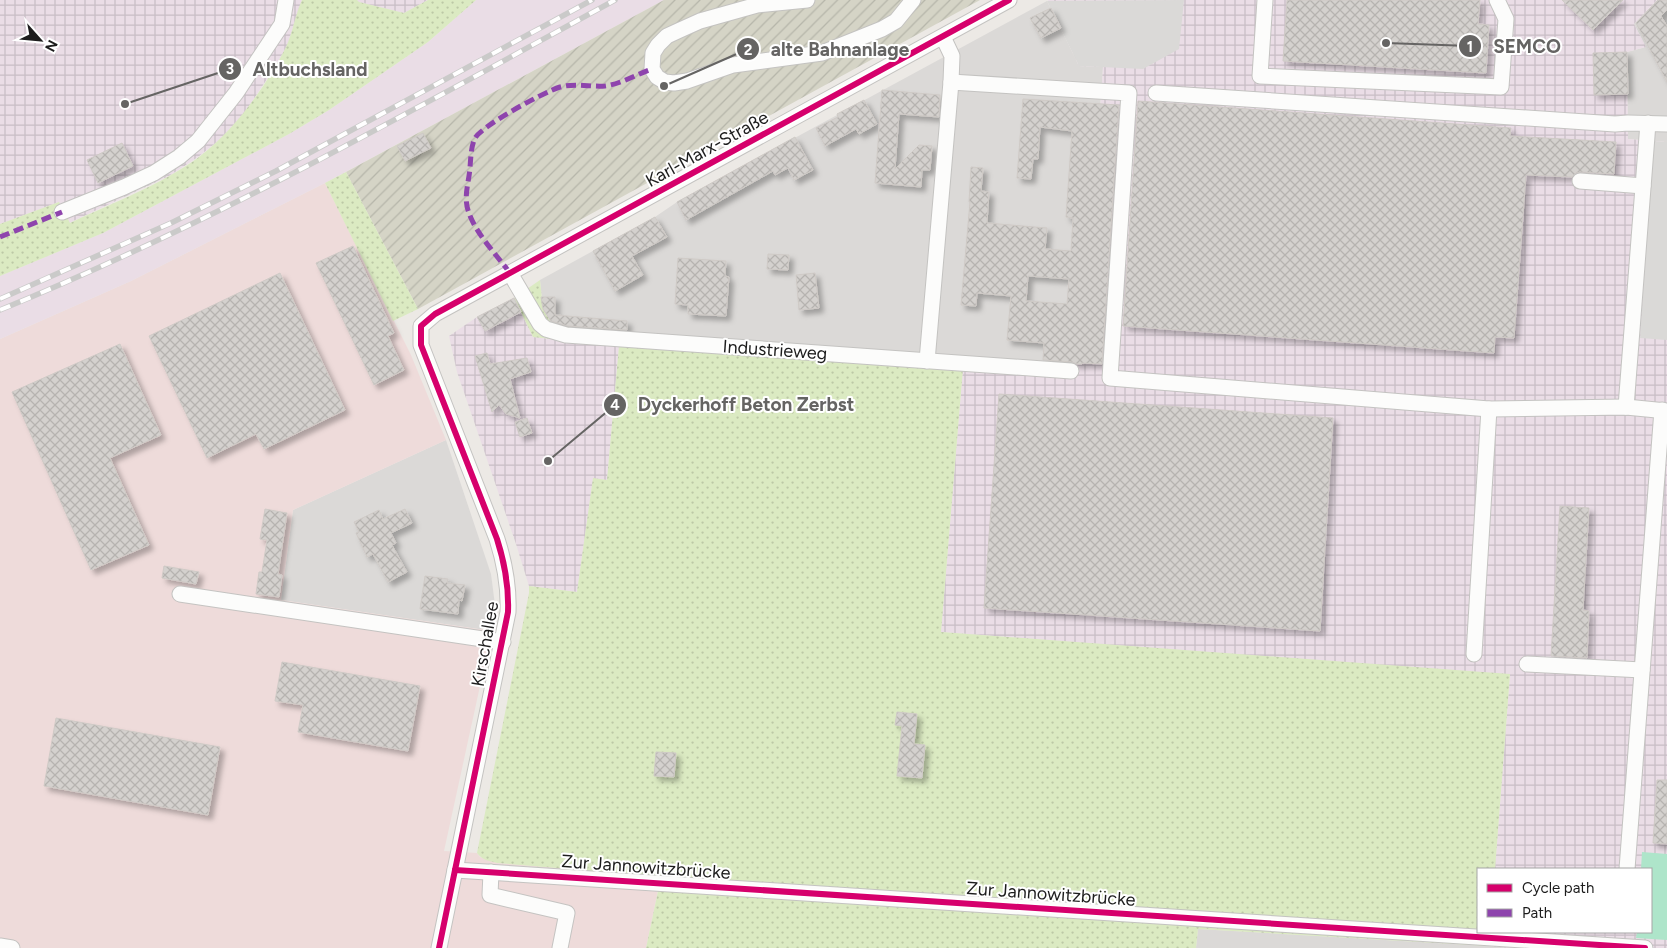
<svg xmlns="http://www.w3.org/2000/svg" width="1667" height="948" font-family="Figtree,sans-serif">
<style>
.residential{fill:#dbd9d7}
.commercial{fill:#eedbda}
.industrial{fill:url(#industrial-grid)}
.railway{fill:#eadde6}
.construction{fill:url(#construction-furrows)}
.grass{fill:url(#grass-dots)}
.pitch{fill:#aee5ca}
.parking{fill:#dad9d7}
.building{fill:url(#building-cross-hatch);stroke:#cfcac6;fill-rule:evenodd;filter:url(#shadow)}
.lines{fill:none;stroke-linecap:round;stroke-linejoin:round}
.minor-casing{stroke:#c4c3c1;stroke-width:17}
.minor{stroke:#fcfcfb;stroke-width:15}
.rail-casing{stroke:#cacac9;stroke-width:5.5}
.rail{stroke:#fff;stroke-width:4;stroke-dasharray:11;stroke-linecap:butt}
.quiet{stroke:#8e44ad;stroke-width:5;stroke-dasharray:10 5;stroke-linecap:butt}
.cycleway-casing{stroke:#fff;stroke-width:9}
.cycleway{stroke:#d6006c;stroke-width:6}
.labels{text-anchor:middle;dominant-baseline:central;stroke-width:4;stroke-linejoin:round;paint-order:stroke}
.street-label{font-size:18px;fill:#1d1d1d;stroke:#fff}
.leader{fill:none;stroke:#656463;stroke-width:2}
.callout-dot{fill:#656463;stroke:#fff;stroke-width:2}
.mark-label{font-size:15px;text-anchor:middle;font-weight:bold;fill:#fff}
.callout-label{font-size:19px;text-anchor:middle;font-weight:bold;fill:#656463;stroke:#fff;stroke-width:4;stroke-linejoin:round;paint-order:stroke}
</style>
<defs>
<pattern id="industrial-grid" width="8" height="8" patternUnits="userSpaceOnUse" patternTransform="scale(1.25)"><rect width="8" height="8" fill="#eadde6"/><path d="M0 4h8M4 0v8" fill="none" stroke="#c8bdc5"/></pattern>
<pattern id="construction-furrows" width="10" height="10" patternUnits="userSpaceOnUse" patternTransform="scale(1.25)"><rect width="10" height="10" fill="#d5d4c6"/><path d="M-1 1l2-2M0 10L10 0M9 11l2-2" fill="none" stroke="#b6b6aa"/></pattern>
<pattern id="grass-dots" width="8" height="8" patternUnits="userSpaceOnUse" patternTransform="scale(1.25)"><rect width="8" height="8" fill="#dbeac2"/><path d="M2 2h.1M6 6h.1" fill="none" stroke="#bcc8a6" stroke-width="1.8" stroke-linecap="round"/></pattern>
<pattern id="building-cross-hatch" width="8" height="8" patternUnits="userSpaceOnUse" patternTransform="scale(1.25)"><rect width="8" height="8" fill="#d4d1ce"/><path d="M0 0l8 8M0 8l8-8" fill="none" stroke="#b6b3b0"/></pattern>
<filter id="shadow"><feDropShadow dx="4.5" dy="4.5" stdDeviation="2.5" flood-color="#0004"/></filter>
</defs>
<rect width="100%" height="100%" fill="#ece9e5"/>
<!-- residential -->
<g class="residential">
<path d="M 1657,0 L 1667,0 L 1667,142 L 1628,139 L 1627,52 L 1646,47 L 1634,24 Z"/>
<path d="M 1047,1 L 1079,66 L 1103,67 L 1082,364 L 567,330 L 551,323 L 543,309 L 540,280 L 655,217 L 677,202 Z"/>
<path d="M 446,440 L 491,574 L 495,605 L 492,631 L 281,600 L 293,510 Z"/>
<path d="M 1198,929 L 1488,946 L 1512,948 L 1196,948 Z"/>
</g>
<!-- commercial -->
<path class="commercial" d="M 325,183 L 411,355 L 446,440 L 293,510 L 281,600 L 492,631 L 444,851 L 477,853 L 480,857 L 497,863 L 661,876 L 646,948 L 0,948 L 0,339 L 131,281 Z"/>
<!-- industrial -->
<g class="industrial">
<path d="M 0,0 L 302,0 L 287,46 L 275,67 L 243,115 L 222,138 L 198,157 L 169,176 L 69,223 L 59,202 L 0,224 Z"/>
<path d="M 357,0 L 428,0 L 404,13 L 358,2 Z"/>
<path d="M 1657,0 L 1634,24 L 1646,47 L 1627,52 L 1628,139 L 1667,142 L 1667,948 L 1512,948 L 1488,946 L 1490,932 L 1651,932 L 1651,869 L 1495,869 L 1510,675 L 941,632 L 964,356 L 1082,364 L 1103,67 L 1079,66 L 1048,0 Z"/>
<path d="M 514,298 L 533,337 L 619,346 L 607,480 L 593,479 L 577,592 L 529,586 L 516,544 L 457,372 L 449,336 L 477,317 Z"/>
</g>
<!-- railway -->
<path class="railway" d="M 476,0 L 664,0 L 325,183 L 131,281 L 0,339 L 0,276 L 103,233 L 289,134 L 329,110 L 428,42 Z"/>
<!-- construction -->
<path class="construction" d="M 664,0 L 980,0 L 418,309 L 346,172 Z"/>
<!-- grass -->
<g class="grass">
<path d="M 302,0 L 357,0 L 359,2 L 404,13 L 428,0 L 476,0 L 428,42 L 329,110 L 289,134 L 103,233 L 0,276 L 0,224 L 59,202 L 70,223 C 112,203 161,185 199,157 C 233,132 267,85 286,47 C 293,32 295,15 302,0 Z"/>
<path d="M 346,172 L 418,309 L 393,321 L 325,183 Z"/>
<path d="M 540,280 L 543,309 L 551,323 L 567,330 L 964,356 L 941,632 L 1510,674 L 1495,869 L 1478,869 L 1478,932 L 1490,932 L 1488,946 L 1198,929 L 1196,948 L 646,948 L 658,891 L 642,875 L 497,863 C 489,861 482,860 477,853 L 529,593 L 529,586 L 577,592 L 593,478 L 607,480 L 619,346 L 533,337 L 514,298 Z"/>
</g>
<!-- pitch -->
<path class="pitch" d="M 1642,852 L 1667,854 L 1667,940 L 1636,938 L 1637,932 L 1651,932 L 1651,869 L 1641,869 Z"/>
<!-- parking -->
<g class="parking">
<path d="M 1184,0 L 1179,49 L 1143,69 L 1079,66 L 1047,1 Z"/>
<path d="M 1653,141 L 1667,142 L 1667,340 L 1640,338 Z"/>
</g>
<!-- building -->
<g class="building">
<path d="M 1287,0 L 1480,0 L 1478,24 L 1489,25 L 1486,73 L 1283,61 Z"/>
<path d="M 1562,0 L 1623,0 L 1593,30 Z"/>
<path d="M 1658,0 L 1667,0 L 1667,10 L 1661,16 L 1667,26 L 1667,82 L 1636,23 Z"/>
<path d="M 1051,8 L 1061,28 L 1041,38 L 1030,18 Z"/>
<path d="M 1627,52 L 1628,94 L 1594,95 L 1593,53 Z"/>
<path d="M 882,90 L 940,95 L 939,117 L 899,114 L 895,169 L 919,145 L 932,146 L 930,170 L 922,170 L 921,187 L 875,183 Z"/>
<path d="M 1023,99 L 1119,105 L 1102,364 L 1082,363 L 1082,364 L 1077,364 L 1072,362 L 1043,360 L 1044,343 L 1007,340 L 1011,296 L 977,293 L 976,306 L 961,305 L 970,202 L 969,202 L 971,167 L 983,168 L 981,191 L 989,192 L 987,223 L 1047,228 L 1045,249 L 1071,251 L 1073,218 L 1066,217 L 1072,131 L 1040,127 L 1038,159 L 1033,159 L 1031,179 L 1017,178 ZM 1028,276 L 1069,279 L 1067,304 L 1026,301 Z"/>
<path d="M 864,100 L 877,124 L 859,134 L 856,129 L 825,146 L 816,128 L 838,117 L 837,114 Z"/>
<path d="M 1138,101 L 1511,128 L 1510,136 L 1616,142 L 1614,174 L 1580,172 L 1576,173 L 1572,177 L 1526,175 L 1514,338 L 1495,337 L 1494,353 L 1123,326 Z"/>
<path d="M 423,133 L 431,148 L 405,161 L 397,146 Z"/>
<path d="M 795,137 L 813,170 L 794,180 L 788,168 L 775,175 L 773,171 L 686,220 L 677,202 Z"/>
<path d="M 122,143 L 133,166 L 98,183 L 87,160 Z"/>
<path d="M 655,217 L 667,237 L 632,256 L 643,275 L 615,291 L 593,251 Z"/>
<path d="M 353,246 L 394,333 L 388,336 L 404,370 L 374,385 L 316,263 Z"/>
<path d="M 768,254 L 789,255 L 788,270 L 767,269 Z"/>
<path d="M 678,258 L 726,261 L 725,276 L 729,277 L 726,316 L 688,314 L 688,305 L 675,304 Z"/>
<path d="M 280,273 L 345,410 L 264,449 L 256,434 L 207,458 L 149,336 Z"/>
<path d="M 815,273 L 819,308 L 799,310 L 796,275 Z"/>
<path d="M 541,297 L 555,297 L 555,315 L 627,321 L 627,330 L 568,326 L 551,321 L 543,309 Z"/>
<path d="M 514,298 L 521,312 L 485,331 L 477,317 Z"/>
<path d="M 120,344 L 161,435 L 110,458 L 149,545 L 91,570 L 12,392 Z"/>
<path d="M 487,353 L 490,364 L 527,358 L 531,372 L 510,379 L 520,418 L 506,414 L 499,405 L 492,412 L 475,356 Z"/>
<path d="M 999,394 L 1333,418 L 1320,631 L 984,608 Z"/>
<path d="M 527,418 L 532,433 L 520,437 L 515,422 Z"/>
<path d="M 1560,506 L 1589,508 L 1583,610 L 1589,611 L 1587,658 L 1551,656 Z"/>
<path d="M 265,509 L 287,513 L 278,574 L 282,575 L 279,597 L 256,594 L 259,572 L 262,572 L 267,540 L 260,539 Z"/>
<path d="M 405,509 L 412,523 L 391,533 L 396,543 L 392,545 L 407,572 L 388,582 L 373,554 L 367,557 L 356,533 L 359,532 L 354,522 L 379,510 L 383,519 Z"/>
<path d="M 164,566 L 199,572 L 196,584 L 162,578 Z"/>
<path d="M 425,576 L 448,579 L 447,583 L 465,585 L 462,601 L 459,600 L 458,614 L 420,609 Z"/>
<path d="M 282,662 L 420,686 L 408,751 L 298,732 L 303,705 L 275,701 Z"/>
<path d="M 897,712 L 917,714 L 914,744 L 925,745 L 922,778 L 897,776 L 902,726 L 895,725 Z"/>
<path d="M 56,718 L 220,747 L 208,815 L 44,786 Z"/>
<path d="M 656,752 L 676,753 L 674,777 L 654,776 Z"/>
<path d="M 1657,780 L 1667,780 L 1667,844 L 1653,843 Z"/>
</g>
<g class="lines">
<defs>
<g id="minor">
<path d="M 807,0 L 757,5 L 700,21 L 680,30 L 667,36 L 658,45 L 653,53 L 652,69 L 657,77 L 665,82 L 674,83 L 687,81 L 733,65 L 822,53 L 882,29 L 896,21 L 913,0"/>
<path d="M 1265,0 L 1260,76 L 1501,87 L 1506,19 L 1497,0"/>
<path d="M 951,82 L 1129,93 L 1110,378 L 1489,409 L 1626,407 L 1667,411"/>
<path d="M 1156,93 L 1615,124 L 1628,123 L 1667,124"/>
<path d="M 1580,181 L 1643,186"/>
<path d="M 62,212 L 124,187 L 154,173 L 179,157 L 198,141 L 236,93 L 282,24 L 286,0"/>
<path d="M 510,273 L 540,324 L 546,329 L 566,335 L 1071,371"/>
<path d="M 927,361 L 951,82 L 952,56 L 943,37"/>
<path d="M 1626,407 L 1648,123"/>
<path d="M 180,594 L 503,642"/>
<path d="M 1474,654 L 1489,409"/>
<path d="M 1527,664 L 1642,670"/>
<path d="M 1627,869 L 1662,410"/>
<path d="M 455,870 L 1645,948"/>
<path d="M 491,872 L 490,895 L 567,913 L 560,948"/>
<path d="M 0,946 L 12,948"/>
<path d="M 439,948 L 508,612 C 509,587 505,564 497,539 L 421,345 L 421,326 L 435,314 L 1009,0"/>
</g>
</defs>
<!-- minor casing -->
<use href="#minor" class="minor-casing"/>
<!-- minor -->
<use href="#minor" class="minor"/>
<defs>
<g id="rail">
<path d="M 0,299 L 171,223 L 276,171 L 592,0"/>
<path d="M 0,310 C 213,223 413,110 615,0"/>
</g>
</defs>
<!-- rail casing -->
<use href="#rail" class="rail-casing"/>
<!-- rail -->
<use href="#rail" class="rail"/>
<!-- quiet -->
<g class="quiet">
<path d="M 0,237 L 62,212"/>
<path d="M 510,273 C 498,257 475,232 469,213 C 464,201 467,188 469,176 C 471,164 470,148 475,138 C 483,125 544,92 560,87 C 575,83 590,87 605,86 C 621,84 637,74 652,69"/>
</g>
<defs>
<g id="cycleway">
<path d="M 455,870 L 1645,948"/>
<path d="M 439,948 L 508,612 C 509,587 505,564 497,539 L 421,345 L 421,326 L 435,314 L 1009,0"/>
</g>
</defs>
<!-- cycleway casing -->
<use href="#cycleway" class="cycleway-casing"/>
<!-- cycleway -->
<use href="#cycleway" class="cycleway"/>
</g>
<g class="labels">
<!-- street labels -->
<g class="street-label">
<text transform="translate(707 149) rotate(-29)">Karl-Marx-Straße</text>
<text transform="translate(775 350) rotate(4)">Industrieweg</text>
<text transform="translate(485 644) rotate(-80)">Kirschallee</text>
<text transform="translate(646 867) rotate(4)">Zur Jannowitzbrücke</text>
<text transform="translate(1051 894) rotate(4)">Zur Jannowitzbrücke</text>
</g>
</g>
<!-- callouts -->
<path class="leader" d="M1386 43L1470 46M664 86L748 49M125 104L230 69M548 461L615 405"/>
<g class="callout-dot">
<circle cx="1386" cy="43" r="5"/>
<circle cx="664" cy="86" r="5"/>
<circle cx="125" cy="104" r="5"/>
<circle cx="548" cy="461" r="5"/>
<circle cx="1470" cy="46" r="12"/>
<circle cx="748" cy="49" r="12"/>
<circle cx="230" cy="69" r="12"/>
<circle cx="615" cy="405" r="12"/>
</g>
<g class="mark-label">
<text x="1470" y="52">1</text>
<text x="748" y="55">2</text>
<text x="230" y="74">3</text>
<text x="615" y="410">4</text>
</g>
<g class="callout-label">
<text x="1527" y="53">SEMCO</text>
<text x="840" y="56">alte Bahnanlage</text>
<text x="310" y="76">Altbuchsland</text>
<text x="746" y="411">Dyckerhoff Beton Zerbst</text>
</g>
<!-- legend -->
<rect x="1477" y="868" width="175" height="65" fill="#ffffff" stroke="#a5a5a5"/>
<rect x="1487" y="884" width="25" height="8" fill="#d6006c" stroke="#a5a5a5"/>
<text x="1522" y="893" font-size="15" fill="#1d1d1d">Cycle path</text>
<rect x="1487" y="909" width="25" height="8" fill="#8e44ad" stroke="#a5a5a5"/>
<text x="1522" y="918" font-size="15" fill="#1d1d1d">Path</text>
<!-- north arrow -->
<g transform="translate(40 40) rotate(117)" stroke="#ffffff" stroke-width="4" paint-order="stroke">
<path d="M0-4L9 19L0 12L-9 19Z" fill="#1d1d1d"/>
<text y="-8" font-size="14" font-weight="bold" text-anchor="middle" fill="#1d1d1d">N</text>
</g>
</svg>
